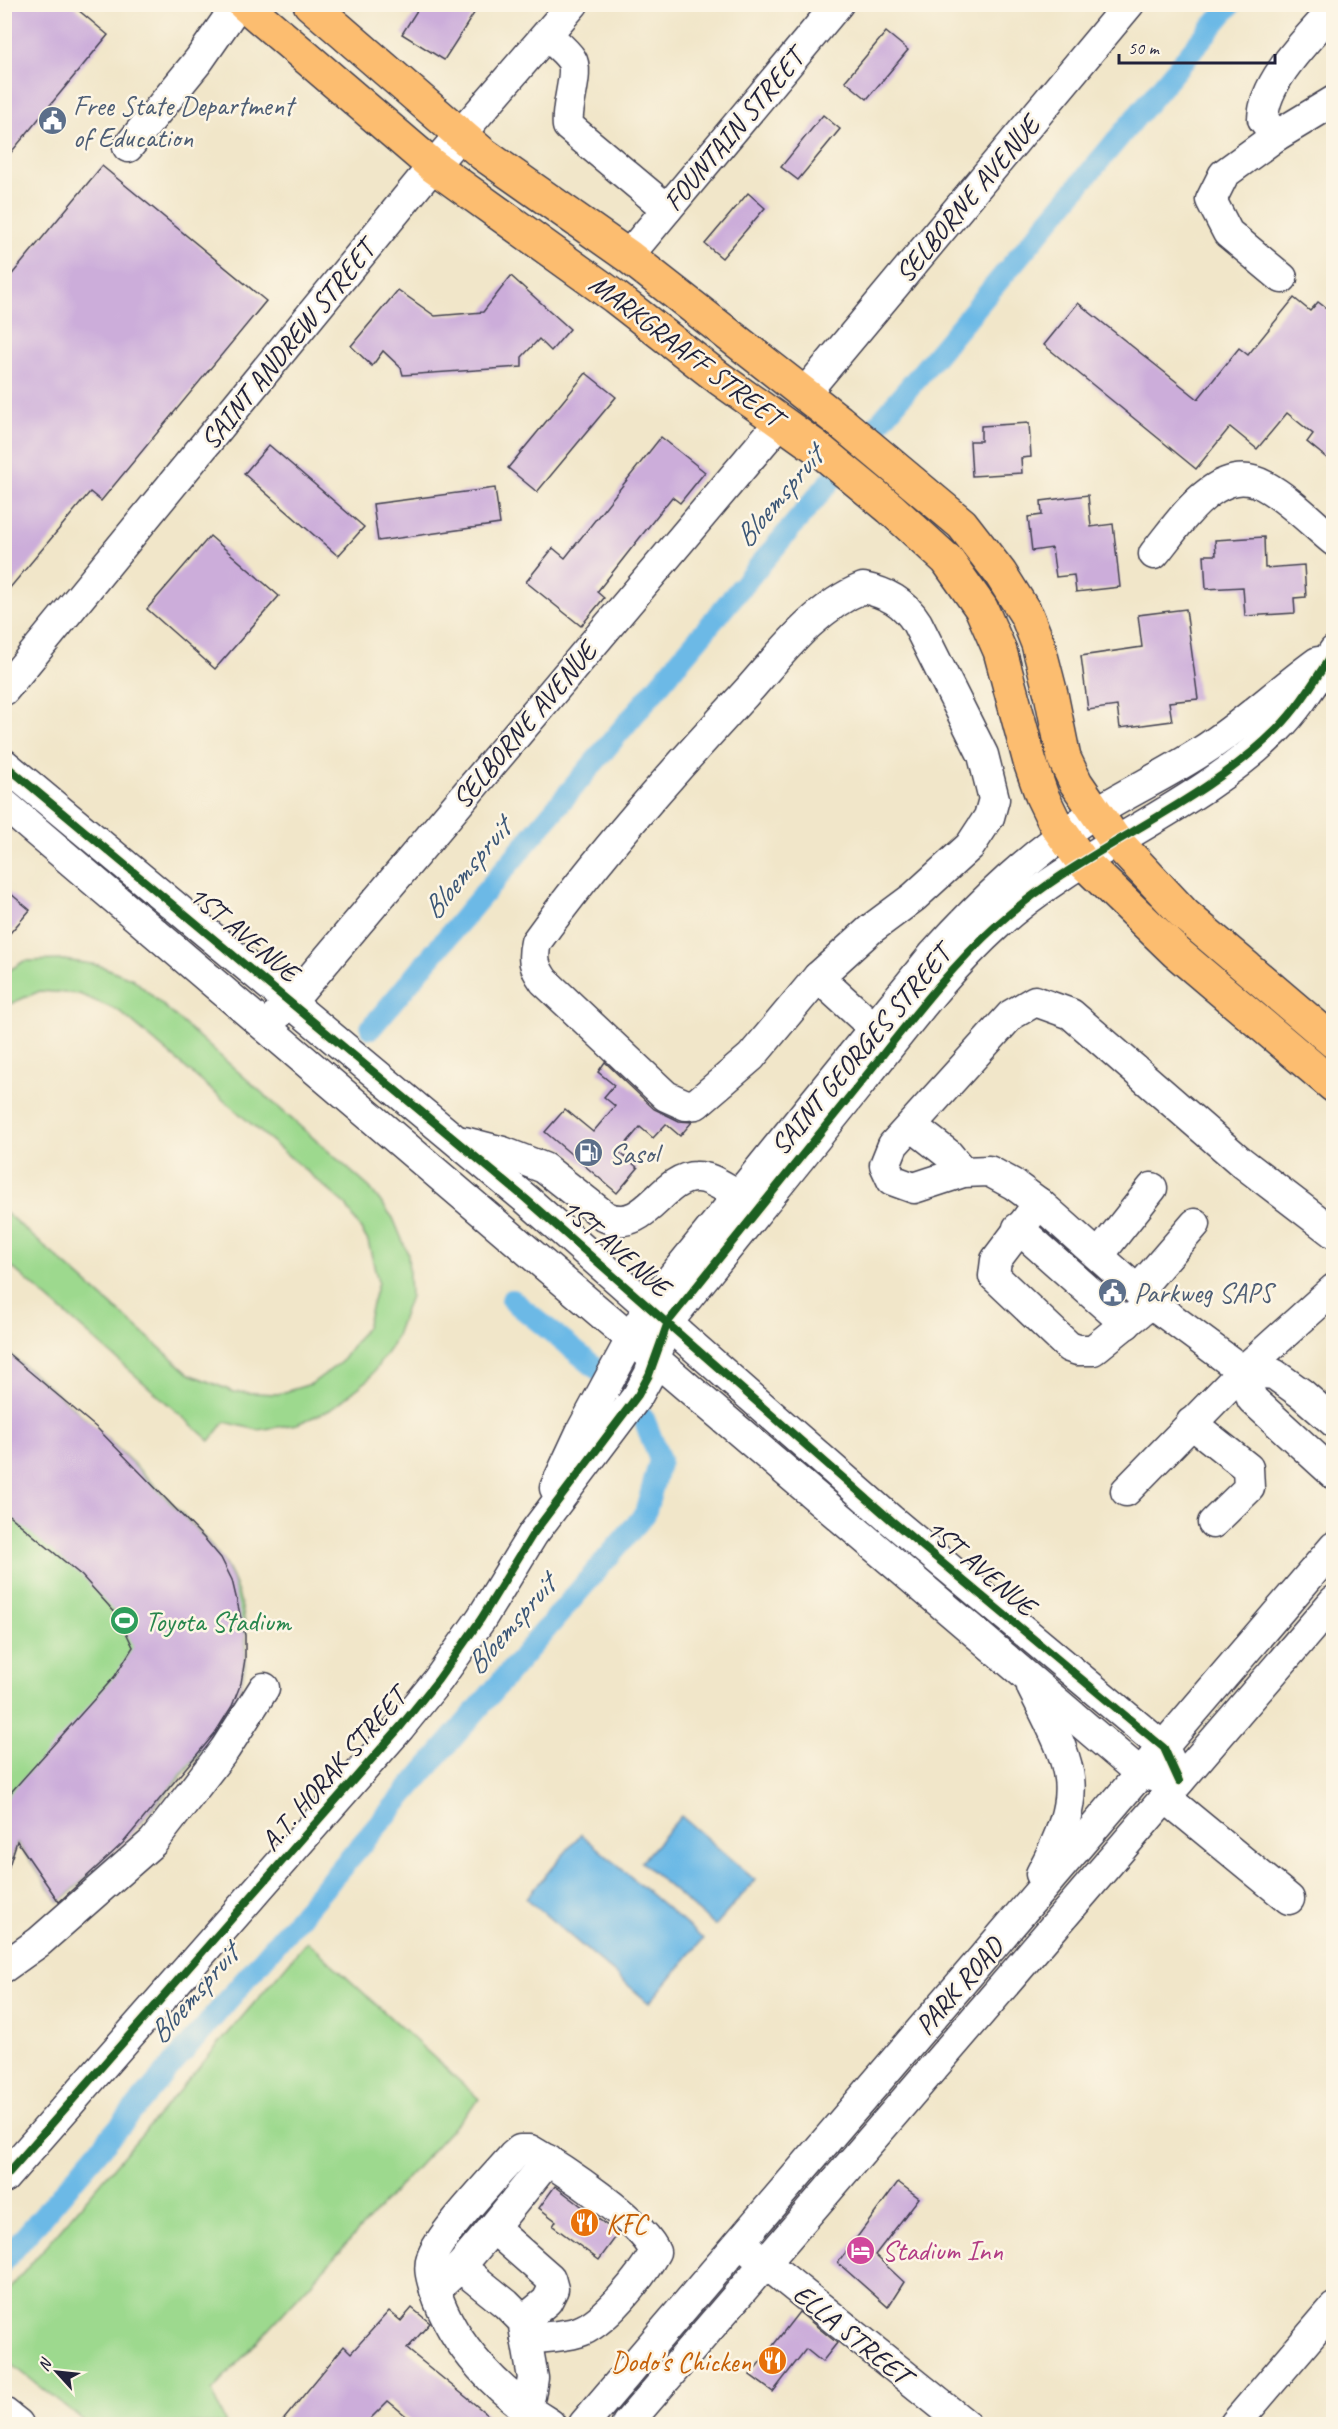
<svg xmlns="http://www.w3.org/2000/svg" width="1338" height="2429" font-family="Caveat,sans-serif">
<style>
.green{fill:#9dd98e;stroke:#607e64;stroke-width:1.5}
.water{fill:#6cb9e6;stroke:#476e90;stroke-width:1.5}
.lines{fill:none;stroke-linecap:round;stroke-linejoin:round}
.canal{stroke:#6cb9e6;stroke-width:22}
.building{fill:#ccadda}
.minor-casing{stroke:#413f50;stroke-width:33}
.major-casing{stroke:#413f50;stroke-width:36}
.minor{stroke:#fff;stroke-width:30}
.major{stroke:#fcbd6f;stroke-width:33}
.cycleway-casing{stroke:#fcf5e5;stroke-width:11}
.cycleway{stroke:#1b5e20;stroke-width:8}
.labels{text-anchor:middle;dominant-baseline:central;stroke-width:5;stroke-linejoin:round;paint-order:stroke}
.service-label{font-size:28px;fill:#4e5e75;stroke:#fcf5e5;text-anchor:start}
.street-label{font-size:28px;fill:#22223b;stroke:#fcf5e5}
.leisure-label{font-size:28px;fill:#27864d;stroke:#fcf5e5;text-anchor:start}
.food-label{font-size:28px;fill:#c56008;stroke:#fcf5e5;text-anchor:start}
.hotel-label{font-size:28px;fill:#b23c85;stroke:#fcf5e5;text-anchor:start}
.water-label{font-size:30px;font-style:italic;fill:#3c5777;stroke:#fcf5e5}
</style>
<rect width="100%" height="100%" fill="#fcf5e5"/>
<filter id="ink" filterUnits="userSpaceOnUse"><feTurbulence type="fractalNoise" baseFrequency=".0167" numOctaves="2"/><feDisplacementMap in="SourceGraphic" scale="12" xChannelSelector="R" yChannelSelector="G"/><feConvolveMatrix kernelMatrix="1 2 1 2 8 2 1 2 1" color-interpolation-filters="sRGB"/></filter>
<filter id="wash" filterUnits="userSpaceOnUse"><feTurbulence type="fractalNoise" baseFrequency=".008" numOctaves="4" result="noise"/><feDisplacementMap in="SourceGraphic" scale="24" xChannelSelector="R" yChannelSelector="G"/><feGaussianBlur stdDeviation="1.35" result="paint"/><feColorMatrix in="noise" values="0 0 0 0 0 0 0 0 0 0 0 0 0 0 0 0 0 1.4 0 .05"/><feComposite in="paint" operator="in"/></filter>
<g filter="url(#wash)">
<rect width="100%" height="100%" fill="#f1e6c9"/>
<!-- green -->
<g class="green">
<path d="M 64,960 L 98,965 L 133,979 L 370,1188 L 393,1218 L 408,1254 L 410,1296 L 393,1344 L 368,1380 L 330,1410 L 297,1424 L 258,1430 L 225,1422 L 210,1441 L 5,1261 L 5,1212 L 190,1374 L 234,1392 L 278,1394 L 311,1384 L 341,1362 L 366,1327 L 378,1282 L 368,1241 L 346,1205 L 119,1011 L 79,994 L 40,991 L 5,1006 L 5,973 L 24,961 Z"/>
<path d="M 5,1350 C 64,1398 120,1448 172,1503 C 188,1521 207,1538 220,1557 C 244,1591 253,1645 241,1684 C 228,1726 195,1760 167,1792 C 133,1832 99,1869 59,1902 L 17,1842 L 5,1878 Z"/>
<path d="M 307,1941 L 479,2099 L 212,2391 L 226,2424 L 88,2424 L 5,2359 L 5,2294 Z"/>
</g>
<!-- water -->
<g class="water">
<path d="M 681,1816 L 755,1880 L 715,1926 L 641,1862 Z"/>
<path d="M 581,1834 L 703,1939 L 649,2003 L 526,1898 Z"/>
</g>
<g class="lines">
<!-- canal -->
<g class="canal">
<path d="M 371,1028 L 1231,4"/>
<path d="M 4,2261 L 645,1514 L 660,1460 L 644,1419 L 621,1388 L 512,1300"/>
</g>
</g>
<g id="blocks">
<!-- building -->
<g class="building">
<path d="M 4,4 L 71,4 L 108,35 L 4,161 Z"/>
<path d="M 421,4 L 480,4 L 444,60 L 402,34 Z"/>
<path d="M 886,32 L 908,50 L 867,99 L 845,81 Z"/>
<path d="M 823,115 L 840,129 L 798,180 L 781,167 Z"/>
<path d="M 102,166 L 266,301 L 101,501 L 90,492 L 4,595 L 4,284 Z"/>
<path d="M 748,193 L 765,208 L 722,258 L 705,244 Z"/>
<path d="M 511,276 L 570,329 L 551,351 L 539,339 L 522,357 L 522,367 L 403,375 L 401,368 L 383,351 L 372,366 L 351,346 L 398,290 L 435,316 L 483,312 Z"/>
<path d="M 1294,298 L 1310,311 L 1318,302 L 1334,314 L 1334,464 L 1307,442 L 1313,434 L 1287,413 L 1257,449 L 1230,427 L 1196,469 L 1044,345 L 1078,303 L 1198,399 L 1239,348 L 1248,355 Z"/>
<path d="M 586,373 L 616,397 L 537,492 L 508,468 Z"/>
<path d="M 1029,423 L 1031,457 L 1021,458 L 1022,473 L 972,476 L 970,441 L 981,441 L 981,426 Z"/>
<path d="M 661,437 L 705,472 L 680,503 L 672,497 L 597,592 L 604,598 L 581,626 L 526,582 L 553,548 L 565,558 Z"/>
<path d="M 269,445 L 364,527 L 338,556 L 244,474 Z"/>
<path d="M 495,488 L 500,524 L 378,541 L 373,504 Z"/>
<path d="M 1088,495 L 1091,527 L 1113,524 L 1120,587 L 1076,592 L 1074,575 L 1056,577 L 1052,548 L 1032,551 L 1028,517 L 1042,515 L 1041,501 Z"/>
<path d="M 210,536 L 279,596 L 215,669 L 147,609 Z"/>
<path d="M 1264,537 L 1265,568 L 1304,565 L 1306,597 L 1294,598 L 1295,613 L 1245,616 L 1243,587 L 1206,589 L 1204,555 L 1216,555 L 1215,540 Z"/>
<path d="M 1186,609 L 1198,699 L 1169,702 L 1172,721 L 1120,728 L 1117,706 L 1088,710 L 1081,656 L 1142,647 L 1138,615 Z"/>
<path d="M 4,888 L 30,910 L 4,940 Z"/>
<path d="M 605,1062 L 654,1109 L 679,1121 L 692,1122 L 680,1136 L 666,1124 L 653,1138 L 640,1127 L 619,1152 L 638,1168 L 617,1193 L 545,1132 L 565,1109 L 593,1132 L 615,1106 L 604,1097 L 614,1085 L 598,1072 Z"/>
<path d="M 4,1350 L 98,1429 L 204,1538 L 221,1558 L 232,1580 L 245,1635 L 245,1659 L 241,1683 L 232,1706 L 215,1733 L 123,1843 L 59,1902 L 17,1841 L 8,1869 L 4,1869 L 4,1800 L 115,1676 L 133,1647 L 118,1616 L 82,1576 L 4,1511 Z"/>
<path d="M 898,2182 L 919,2198 L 875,2255 L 904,2282 L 888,2307 L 838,2263 Z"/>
<path d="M 555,2186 L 618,2234 L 599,2260 L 553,2226 L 556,2221 L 539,2208 Z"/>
<path d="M 412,2308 L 430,2323 L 407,2349 L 499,2424 L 416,2424 L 388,2401 L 365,2424 L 280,2424 L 344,2346 L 351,2353 L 389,2311 L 401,2321 Z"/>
<path d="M 799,2312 L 837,2343 L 822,2362 L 806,2349 L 773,2392 L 750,2375 Z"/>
</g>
</g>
</g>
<g filter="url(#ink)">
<use href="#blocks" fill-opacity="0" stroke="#413f50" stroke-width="1.5"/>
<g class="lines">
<defs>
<g id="minor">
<path d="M 547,35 C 555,43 565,50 571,59 C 580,72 565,107 568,126 L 667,209"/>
<path d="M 1276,136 L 1263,119 C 1264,80 1309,38 1334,9"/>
<path d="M 128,147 L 199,60 L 238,4"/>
<path d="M 628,256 L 838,4"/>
<path d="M 1282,278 L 1228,233 L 1211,200 L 1224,174 L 1276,136 L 1334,101"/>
<path d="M 804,394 L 1129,4"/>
<path d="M 1154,554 C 1179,524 1218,459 1265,486 C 1289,499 1312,523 1334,541"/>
<path d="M 863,588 C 887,593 904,602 917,623 L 983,755 L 994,799 L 989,817 L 970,846 L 914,897 L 871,929 L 818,977 L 751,1057 L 696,1104 L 686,1105 L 666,1096 L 544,981 C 534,967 532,959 536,942 C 599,855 672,773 745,694 C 779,656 815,607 863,588 Z"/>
<path d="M 4,690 L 433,166 L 573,4"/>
<path d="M 4,764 L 526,1199 L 891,1520 L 1164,1748 L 1179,1781"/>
<path d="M 4,804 L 1141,1774 L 1179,1781"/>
<path d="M 818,977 L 874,1028"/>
<path d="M 278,1014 L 291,1002 L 781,421"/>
<path d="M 912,1126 L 948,1154 L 963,1172"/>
<path d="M 464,1142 L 503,1152 L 544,1168 L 606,1217 C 646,1234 661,1177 696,1177 C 710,1176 726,1189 739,1195"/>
<path d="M 1039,1203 L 996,1260 L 994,1276 L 1069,1347 L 1078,1350 L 1093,1350 L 1151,1303"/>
<path d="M 1018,1228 L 1126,1324"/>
<path d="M 1334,1233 L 1240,1161 L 1071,1014 L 1035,1001 L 1011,1015 L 893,1145 L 885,1165 L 892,1180 L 914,1188 L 963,1172 L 989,1171 L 1013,1184 L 1039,1203 L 1151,1303 L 1243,1371 L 1274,1374 L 1302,1394 L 1334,1422"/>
<path d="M 1099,1255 L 1152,1188"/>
<path d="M 1138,1290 L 1195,1224"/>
<path d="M 1243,1371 L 1252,1399 L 1334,1474"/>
<path d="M 1191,1423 L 1248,1468 L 1249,1488 L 1213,1523"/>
<path d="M 555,1488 L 582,1430 L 649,1306 L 934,954 C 982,901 1034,851 1095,813 C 1130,791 1167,774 1202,751 C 1243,725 1279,690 1318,662"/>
<path d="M 1126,1491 L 1243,1371 L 1334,1289"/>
<path d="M 1032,1687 C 1073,1769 1087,1788 1041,1874"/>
<path d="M 1166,1798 L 1289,1899"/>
<path d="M 4,1967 L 39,1942 L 153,1842 L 225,1749 L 264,1688"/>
<path d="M 4,2178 L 400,1727 L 438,1680 L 481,1619 L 533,1534 L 638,1395 L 649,1375 L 668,1322 C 731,1244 794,1165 857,1087 C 902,1031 945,972 998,924 C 1083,847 1196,810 1277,729 C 1300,706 1316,678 1334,651"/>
<path d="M 493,2228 L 548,2160"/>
<path d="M 749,2250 L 965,2424"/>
<path d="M 460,2267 L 493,2228 L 550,2278 L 553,2289 L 547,2301 L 523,2321"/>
<path d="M 435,2290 C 432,2279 428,2269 432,2258 C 438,2236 495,2177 513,2156 L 520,2150 L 530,2150 C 558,2166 645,2223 655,2252 C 641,2277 604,2324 578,2332 C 562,2337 543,2337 526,2339"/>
<path d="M 521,2407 L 530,2396 L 533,2378 L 523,2321 L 506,2304 L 460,2267 L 435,2290 C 453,2347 500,2394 550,2424"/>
<path d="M 4,2413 L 18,2424"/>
<path d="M 584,2424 L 1334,1547"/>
<path d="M 627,2424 L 1334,1601"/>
<path d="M 1235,2424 L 1334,2308"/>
</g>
<g id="major">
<path d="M 244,4 L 433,166 L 615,297 L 719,378 L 816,447 L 890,508 L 947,560 L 981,608 L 1000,651 L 1030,762 L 1042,796 L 1056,825 L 1082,861 L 1176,952 L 1334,1086"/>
<path d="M 310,4 L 483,154 L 628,256 L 839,421 L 962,524 L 1000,573 L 1027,616 L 1038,644 L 1051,694 L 1064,758 L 1076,783 L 1115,840 L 1185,915 L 1334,1042"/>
</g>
</defs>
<!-- minor casing -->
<use href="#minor" class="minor-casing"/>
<!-- major casing -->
<use href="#major" class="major-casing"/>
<!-- minor -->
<use href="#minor" class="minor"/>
<!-- major -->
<use href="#major" class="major"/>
<defs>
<g id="cycleway">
<path d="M 4,764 L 526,1199 L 891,1520 L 1164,1748 L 1179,1781"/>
<path d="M 4,2178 L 400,1727 L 438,1680 L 481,1619 L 533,1534 L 638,1395 L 649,1375 L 668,1322 C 731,1244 794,1165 857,1087 C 902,1031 945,972 998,924 C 1083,847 1196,810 1277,729 C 1300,706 1316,678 1334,651"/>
</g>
</defs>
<!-- cycleway casing -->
<use href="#cycleway" class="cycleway-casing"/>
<!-- cycleway -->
<use href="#cycleway" class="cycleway"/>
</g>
</g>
<!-- icons -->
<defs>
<symbol id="civic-disc" viewBox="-11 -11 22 22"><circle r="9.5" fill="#5c6f8a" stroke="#fcf5e5"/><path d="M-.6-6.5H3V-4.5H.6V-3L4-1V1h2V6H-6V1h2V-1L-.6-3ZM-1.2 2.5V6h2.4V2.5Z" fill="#fff"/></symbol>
<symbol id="fuel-disc" viewBox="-11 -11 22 22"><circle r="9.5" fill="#5c6f8a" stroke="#fcf5e5"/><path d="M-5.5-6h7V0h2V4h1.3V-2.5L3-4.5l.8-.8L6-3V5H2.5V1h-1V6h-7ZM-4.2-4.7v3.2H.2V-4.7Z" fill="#fff"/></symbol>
<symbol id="stadium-disc" viewBox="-11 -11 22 22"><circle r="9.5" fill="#2e9e5b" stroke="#fcf5e5"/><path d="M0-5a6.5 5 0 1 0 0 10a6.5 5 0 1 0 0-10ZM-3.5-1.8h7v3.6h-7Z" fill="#fff"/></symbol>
<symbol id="restaurant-disc" viewBox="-11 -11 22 22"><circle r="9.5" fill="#e8710a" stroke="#fcf5e5"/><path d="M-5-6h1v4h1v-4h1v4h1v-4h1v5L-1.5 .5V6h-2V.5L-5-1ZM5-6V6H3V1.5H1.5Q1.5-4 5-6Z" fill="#fff"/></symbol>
<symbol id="hotel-disc" viewBox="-11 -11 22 22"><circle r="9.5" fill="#d1479c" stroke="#fcf5e5"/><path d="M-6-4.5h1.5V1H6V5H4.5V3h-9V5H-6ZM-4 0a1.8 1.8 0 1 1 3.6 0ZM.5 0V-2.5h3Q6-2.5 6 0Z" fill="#fff"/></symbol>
</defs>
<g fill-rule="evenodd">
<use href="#civic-disc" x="36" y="104" width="33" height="33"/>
<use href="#fuel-disc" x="572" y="1136" width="33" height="33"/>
<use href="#civic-disc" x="1096" y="1276" width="33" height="33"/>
<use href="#stadium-disc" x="108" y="1604" width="33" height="33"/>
<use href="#restaurant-disc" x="568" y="2206" width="33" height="33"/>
<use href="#hotel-disc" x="844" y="2234" width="33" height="33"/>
<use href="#restaurant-disc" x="756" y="2344" width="33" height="33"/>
</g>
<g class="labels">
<!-- service labels -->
<g class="service-label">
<text x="73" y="105">Free State Department<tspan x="73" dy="32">of Education</tspan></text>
<text x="609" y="1153">Sasol</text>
<text x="1134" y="1292">Parkweg SAPS</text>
</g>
<!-- street labels -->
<g class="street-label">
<text transform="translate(733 130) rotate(-50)">FOUNTAIN STREET</text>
<text transform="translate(967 199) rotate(-50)">SELBORNE AVENUE</text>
<text transform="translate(287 345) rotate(-51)">SAINT ANDREW STREET</text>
<text transform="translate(686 350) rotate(37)">MARKGRAAFF STREET</text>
<text transform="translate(524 725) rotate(-50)">SELBORNE AVENUE</text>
<text transform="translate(244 933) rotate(40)">1ST AVENUE</text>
<text transform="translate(860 1050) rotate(-50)">SAINT GEORGES STREET</text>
<text transform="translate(616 1247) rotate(41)">1ST AVENUE</text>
<text transform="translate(981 1567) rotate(40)">1ST AVENUE</text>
<text transform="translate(333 1769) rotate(-49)">A.T. HORAK STREET</text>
<text transform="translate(959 1986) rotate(-49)">PARK ROAD</text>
<text transform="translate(852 2334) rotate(39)">ELLA STREET</text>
</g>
<!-- leisure labels -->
<g class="leisure-label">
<text x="145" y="1621">Toyota Stadium</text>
</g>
<!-- food labels -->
<g class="food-label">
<text x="606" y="2223">KFC</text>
<text x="751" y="2361" text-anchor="end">Dodo's Chicken</text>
</g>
<!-- hotel labels -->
<g class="hotel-label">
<text x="882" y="2250">Stadium Inn</text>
</g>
<!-- water labels -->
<g class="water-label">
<text transform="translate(778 497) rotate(-50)">Bloemspruit</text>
<text transform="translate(466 869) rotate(-50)">Bloemspruit</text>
<text transform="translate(510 1625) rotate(-49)">Bloemspruit</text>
<text transform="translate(193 1994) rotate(-49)">Bloemspruit</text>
</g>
</g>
<!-- margin -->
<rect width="1338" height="2429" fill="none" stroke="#fcf5e5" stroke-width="24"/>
<!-- north arrow -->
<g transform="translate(57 2372) rotate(297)" stroke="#fcf5e5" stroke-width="4.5" paint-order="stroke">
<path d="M0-4.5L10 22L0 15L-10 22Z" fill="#22223b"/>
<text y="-9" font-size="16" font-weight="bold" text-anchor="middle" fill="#22223b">N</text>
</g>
<!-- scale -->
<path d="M1119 54v9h156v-9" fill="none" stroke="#22223b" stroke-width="3"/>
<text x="1128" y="54" font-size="18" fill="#22223b" stroke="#fcf5e5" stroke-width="4.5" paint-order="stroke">50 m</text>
</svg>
